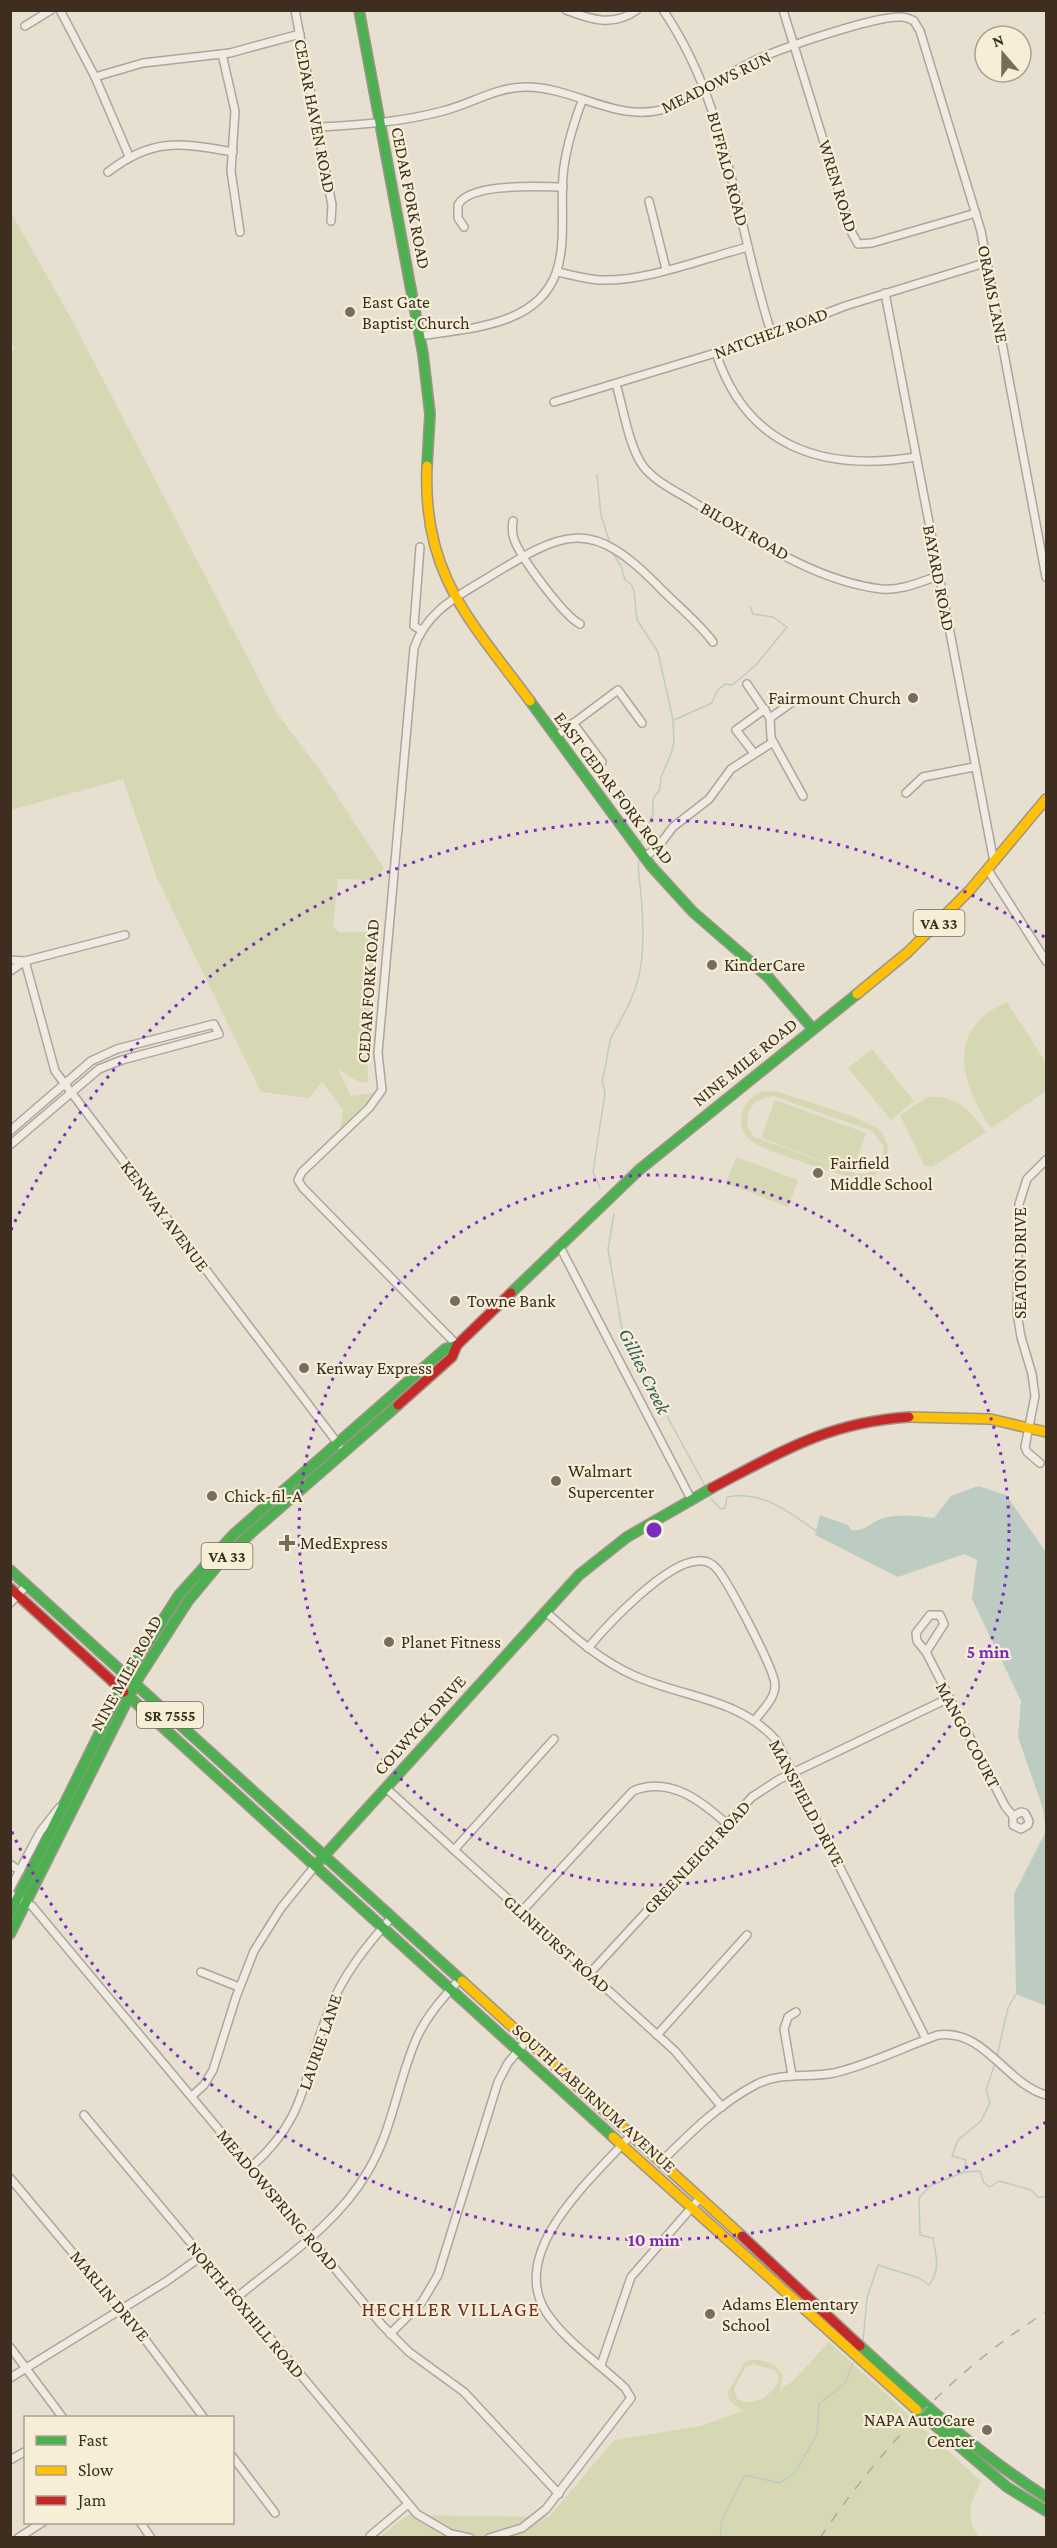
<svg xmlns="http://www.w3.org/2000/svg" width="1057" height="2548" font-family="'Crimson Pro',serif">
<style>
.green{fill:#d6d7b3;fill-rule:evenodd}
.water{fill:#bcccc2}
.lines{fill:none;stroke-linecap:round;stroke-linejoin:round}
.stream{stroke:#bcccc2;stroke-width:1.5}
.street-casing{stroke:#ada599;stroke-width:10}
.fast-casing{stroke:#9c958a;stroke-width:12}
.slow-casing{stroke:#9c958a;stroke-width:12}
.jam-casing{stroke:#9c958a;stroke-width:12}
.street{stroke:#efebe3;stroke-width:7}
.fast{stroke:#4caf50;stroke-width:9}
.slow{stroke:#ffc107;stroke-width:9}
.jam{stroke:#c62828;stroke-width:9}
.rail{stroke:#afaaa2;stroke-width:1.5;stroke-dasharray:10 10;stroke-linecap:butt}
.ring{fill:none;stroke:#7b2cbf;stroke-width:3;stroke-dasharray:3 6}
.poi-dot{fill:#786c5e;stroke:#f7eed8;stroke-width:2}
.labels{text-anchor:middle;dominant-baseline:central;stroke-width:4.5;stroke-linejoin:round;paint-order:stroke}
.shield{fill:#f7eed8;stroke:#756857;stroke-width:1.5}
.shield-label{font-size:16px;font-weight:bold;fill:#3d2e20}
.street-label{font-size:18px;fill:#3d2e20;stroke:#f7eed8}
.poi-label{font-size:18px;fill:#3d2e20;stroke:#f7eed8;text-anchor:start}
.water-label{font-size:20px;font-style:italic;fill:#2f5d5a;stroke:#f7eed8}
.neighbourhood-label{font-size:20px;letter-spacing:1.5px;fill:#6b2e1e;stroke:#f7eed8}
.centre{fill:#7b2cbf;stroke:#f7eed8;stroke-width:3}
.ring-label{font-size:18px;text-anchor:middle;font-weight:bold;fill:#7b2cbf;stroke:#f7eed8;stroke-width:4.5;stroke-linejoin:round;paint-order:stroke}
</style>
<rect width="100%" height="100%" fill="#e7e0d1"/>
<!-- green -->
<g class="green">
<path d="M 10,211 L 72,320 L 276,712 L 322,773 L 384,868 L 374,880 L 338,879 L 333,926 L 339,932 L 379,932 L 367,1050 L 368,1083 L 357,1081 L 338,1069 L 351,1096 L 378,1092 L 340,1129 L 343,1110 L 322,1082 L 309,1098 L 261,1092 L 157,878 L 123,779 L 11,810 L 10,354 L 15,348 L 10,342 Z"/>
<path d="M 1007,1002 L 1046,1063 L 1046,1091 L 991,1128 C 960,1084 945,1028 1007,1002 Z"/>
<path d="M 872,1049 L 914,1101 L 891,1120 L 848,1068 Z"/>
<path d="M 764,1091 L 779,1092 C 806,1102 851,1113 875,1127 C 884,1132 889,1144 888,1154 C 886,1167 876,1177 864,1179 C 853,1181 760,1149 751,1141 C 732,1125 743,1097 764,1091 ZM 773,1096 L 872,1131 L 883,1145 C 885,1163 874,1175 857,1174 L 754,1137 L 747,1125 L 748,1112 L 756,1101 Z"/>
<path d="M 928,1097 C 956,1094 971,1111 986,1132 L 932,1167 L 924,1165 L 900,1115 Z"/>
<path d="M 775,1100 L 866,1133 L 852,1172 L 761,1138 Z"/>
<path d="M 736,1157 L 798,1180 L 788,1207 L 726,1183 Z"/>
<path d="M 829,2342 L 981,2481 C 971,2504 964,2515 979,2537 L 381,2536 L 408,2515 L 549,2517 L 614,2440 L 701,2426 L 743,2411 L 732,2403 L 727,2394 L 745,2362 C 757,2356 778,2363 783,2376 L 780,2390 L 792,2382 ZM 753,2364 L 776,2371 L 779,2379 C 774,2394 753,2409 737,2399 L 734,2389 L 745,2368 Z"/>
</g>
<!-- water -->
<g class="water">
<path d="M 978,1486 L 1006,1495 L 1046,1552 L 1046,1831 L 1043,1809 L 1018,1737 L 1021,1701 L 972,1599 L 977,1560 L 964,1554 L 898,1577 L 815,1535 L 820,1515 L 848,1525 L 851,1530 C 865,1532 869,1523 881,1519 C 900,1513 916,1516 934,1518 L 951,1496 Z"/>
<path d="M 1046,1831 L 1046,2006 L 1016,1994 L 1014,1894 Z"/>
</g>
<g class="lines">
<!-- stream -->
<g class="stream">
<path d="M 597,475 L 601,515 L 609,540"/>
<path d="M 612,552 L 621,566 L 625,580 L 631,584 L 634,591 L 637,620 L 658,652 L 673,720 L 674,742 L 671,754 L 661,777 L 660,789 L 653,799 L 653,814 L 640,844"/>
<path d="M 674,720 L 712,703 L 717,691 L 725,684 L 732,685 L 755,666 L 787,627 L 773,617 L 753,614 L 750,606"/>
<path d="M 600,1188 L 593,1172 L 605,1093 L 602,1080 C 608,1066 606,1045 614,1032 C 626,1011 638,989 641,964 C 644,942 643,917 641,895 C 640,882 637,870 639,858"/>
<path d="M 614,1214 L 608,1249 L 623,1335 L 704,1484"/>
<path d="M 711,1499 L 721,1509 L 725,1508 L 727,1497 C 762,1490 789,1512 816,1531"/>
<path d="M 997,2056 L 1008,2008 L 1016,1994"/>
<path d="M 964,2172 L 980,2171 L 984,2183 L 990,2187 L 999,2181 L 1031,2190 L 1038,2197 L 1046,2197"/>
<path d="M 863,2341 L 867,2298 L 878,2265 L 919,2278 L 929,2285 C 941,2270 936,2257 933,2238 L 920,2235 L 919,2198 L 930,2186 L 964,2172 L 966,2160 L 952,2156 L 958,2140 L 981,2121 L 990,2103 L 986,2090 L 994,2066"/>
<path d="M 720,2538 L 722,2519 L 745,2475 L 780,2483 L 795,2473 L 817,2434 L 819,2404 L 845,2383 L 853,2363"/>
</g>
<defs>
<g id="street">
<path d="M 60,10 L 95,77 L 129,156"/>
<path d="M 295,10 L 332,205 L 331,221"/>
<path d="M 566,10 C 592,20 613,27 637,10"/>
<path d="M 663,10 C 730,108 736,226 772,335"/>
<path d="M 783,10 L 852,233 L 858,244 L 872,243 L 976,213"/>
<path d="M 25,26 L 51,10"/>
<path d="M 222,54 L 235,111 L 231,171 L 240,232"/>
<path d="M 95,77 L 143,63 L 230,53 L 300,34"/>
<path d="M 318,127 C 360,125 402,122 443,111 C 471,104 496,87 526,87 C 577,87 618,126 671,107 C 698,97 721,78 746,65 C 771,51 876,15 902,17 C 907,17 910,19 914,21 L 920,31 L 981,231 L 1046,577"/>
<path d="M 108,172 C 153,137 180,143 233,152"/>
<path d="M 649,201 L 666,269"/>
<path d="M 464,227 L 458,218 L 458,205 C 470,182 540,187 563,187"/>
<path d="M 558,272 C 571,275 585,279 599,280 C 645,282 702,259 748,247"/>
<path d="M 885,293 L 994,862"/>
<path d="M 420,336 C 449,331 482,329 509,318 C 577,291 559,232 563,176 C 565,150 573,125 582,101"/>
<path d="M 716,353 C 747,448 824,472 916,457"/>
<path d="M 616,384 C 623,407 629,447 643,466 C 655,482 678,492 695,503 C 751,537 814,581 881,589 C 901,591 920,582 938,576"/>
<path d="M 554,402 L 755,341 L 845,306 L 988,262"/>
<path d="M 513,521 C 512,527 512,533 514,539 C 520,557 564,616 580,624"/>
<path d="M 420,547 L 414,626 L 421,630"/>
<path d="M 747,684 L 770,718 L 771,738 L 803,796"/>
<path d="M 770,718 L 794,701"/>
<path d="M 573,723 L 602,762"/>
<path d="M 555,737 L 618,690 L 642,723"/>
<path d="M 753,752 L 736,730 L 765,709"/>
<path d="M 906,793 L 923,777 L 974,767"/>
<path d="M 644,857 L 657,848 L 673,827 L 709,799 L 731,769 L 773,742"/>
<path d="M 988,870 L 1046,961"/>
<path d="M 10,960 L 25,961 L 125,935"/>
<path d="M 25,961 L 55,1071 L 339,1445"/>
<path d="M 10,971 L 25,961"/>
<path d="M 10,1131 L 91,1061 L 117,1049 L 214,1024 L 219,1034 L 122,1060 L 99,1069 L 10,1145"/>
<path d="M 559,1245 L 691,1499"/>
<path d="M 457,1345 L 303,1188 L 298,1180 L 302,1172 L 369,1108 L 382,1090 L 378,1053 L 414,648 C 426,613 454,598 484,580 C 565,530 590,515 662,590 C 679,607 699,623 713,642"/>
<path d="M 1040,1463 L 1027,1452 L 1025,1447 L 1035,1396 L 1032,1374 L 1021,1337 L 1017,1313 L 1019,1204 L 1027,1179 L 1046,1160"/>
<path d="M 10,1603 L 27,1585"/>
<path d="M 546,1612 C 574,1637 601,1661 635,1676 C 685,1698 738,1698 776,1740 L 926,2039"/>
<path d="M 588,1648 C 608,1624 666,1562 698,1561 C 706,1560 713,1564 718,1570 C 729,1584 775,1670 775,1685 C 775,1699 763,1709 755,1720"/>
<path d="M 926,1652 L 917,1641 L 916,1633 L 930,1615 L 940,1615 L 944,1624 L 926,1652 L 1005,1806 L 1013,1816 L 1013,1825 L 1021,1829 L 1028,1825 L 1029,1821 L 1025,1813 L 1021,1812 L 1013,1816"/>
<path d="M 386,1788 L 675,2051 L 722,2107"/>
<path d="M 454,1850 L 554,1739"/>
<path d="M 10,1864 L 20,1871"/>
<path d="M 10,1889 L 40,1832 L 59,1808"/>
<path d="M 10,1894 L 32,1906 L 382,2325 L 409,2352 L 464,2392 L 559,2494"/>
<path d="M 522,1911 L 633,1791 C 669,1776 700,1800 726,1823"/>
<path d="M 201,1972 L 239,1987"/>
<path d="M 590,1973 L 752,1797 L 778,1780 L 949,1698"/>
<path d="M 657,2035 L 747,1935"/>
<path d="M 792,2075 L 784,2029 L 788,2017 L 796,2012"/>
<path d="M 192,2096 L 204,2085 L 213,2070 L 236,1997 L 254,1951 L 281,1908 L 315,1866"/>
<path d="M 84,2115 L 417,2514 L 451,2534 L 470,2538"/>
<path d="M 661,2162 C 690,2133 720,2103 757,2084 C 781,2072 808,2078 834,2073 C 869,2065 904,2047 938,2035 C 985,2029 1005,2083 1046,2095"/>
<path d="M 251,2167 C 308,2117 302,2078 328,2013 C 342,1976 366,1946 392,1917"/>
<path d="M 10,2178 L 144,2338 L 204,2418"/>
<path d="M 236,2298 C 282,2260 338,2224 368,2171 C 392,2131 397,2085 415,2042 C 425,2017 443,1998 460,1979"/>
<path d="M 390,2334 L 422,2302 L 438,2275 L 498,2082 L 508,2063 L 527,2040"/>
<path d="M 10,2347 L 63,2418"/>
<path d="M 601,2365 L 631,2277 L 700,2198"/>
<path d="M 10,2378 L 167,2281 L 202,2256"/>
<path d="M 232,2456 L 275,2513"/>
<path d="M 10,2460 L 26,2451"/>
<path d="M 140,2522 L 151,2538"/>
<path d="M 370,2536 L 408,2504"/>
<path d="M 18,2538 L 43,2522"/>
<path d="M 489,2538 L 522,2528 L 546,2509 L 631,2398 L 625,2388 C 600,2364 565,2341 546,2312 C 507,2250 594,2177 631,2135"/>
</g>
<g id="fast">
<path d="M 359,10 L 423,354 L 430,414 L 427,466"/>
<path d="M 530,701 L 651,866 L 693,912 L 768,977 L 813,1029"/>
<path d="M 511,1293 L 639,1170 L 857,994"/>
<path d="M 10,1570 L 462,1981"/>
<path d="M 124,1692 L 613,2137"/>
<path d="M 315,1866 L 579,1575 L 627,1537 L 712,1488"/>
<path d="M 10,1913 L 132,1668 L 179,1595 L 233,1535 L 445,1349 L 457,1345"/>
<path d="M 10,1934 L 139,1677 L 188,1601 L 218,1565 L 251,1533 L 398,1405"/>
<path d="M 860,2346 C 919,2400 978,2454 1046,2497"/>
<path d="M 917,2410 L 1007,2487 L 1046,2511"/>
</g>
<g id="slow">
<path d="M 427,466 C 422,574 470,620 530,701"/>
<path d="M 857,994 L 908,952 L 970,890 L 1046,799"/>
<path d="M 909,1417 L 990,1419 L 1046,1432"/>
<path d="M 462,1981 L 742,2236"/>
<path d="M 613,2137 L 917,2410"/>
</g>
<g id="jam">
<path d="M 398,1405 L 452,1357 L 457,1345 L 511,1293"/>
<path d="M 712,1488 C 780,1452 829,1422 909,1417"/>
<path d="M 10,1588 L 124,1692"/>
<path d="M 742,2236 L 860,2346"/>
</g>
</defs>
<!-- street casing -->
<use href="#street" class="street-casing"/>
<!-- fast casing -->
<use href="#fast" class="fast-casing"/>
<!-- slow casing -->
<use href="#slow" class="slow-casing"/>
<!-- jam casing -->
<use href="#jam" class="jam-casing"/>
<!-- street -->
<use href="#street" class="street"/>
<!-- fast -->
<use href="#fast" class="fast"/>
<!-- slow -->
<use href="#slow" class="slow"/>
<!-- jam -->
<use href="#jam" class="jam"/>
<!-- rail -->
<path class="rail" d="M 820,2538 C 881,2447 954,2370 1046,2312"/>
</g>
<!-- distance rings -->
<g class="ring">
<circle cx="654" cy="1530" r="355"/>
<path d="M1046 2122A710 710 0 0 1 11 1830M11 1230A710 710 0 0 1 1046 938"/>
</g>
<!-- markers -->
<g class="poi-dot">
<circle cx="350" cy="312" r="6"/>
<circle cx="913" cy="698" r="6"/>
<circle cx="712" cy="965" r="6"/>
<circle cx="818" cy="1173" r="6"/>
<circle cx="455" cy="1301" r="6"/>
<circle cx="304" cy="1368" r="6"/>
<circle cx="556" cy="1481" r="6"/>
<circle cx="212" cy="1496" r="6"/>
<path d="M284 1534h6v6h6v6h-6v6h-6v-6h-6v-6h6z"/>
<circle cx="389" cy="1642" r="6"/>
<circle cx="710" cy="2314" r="6"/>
<circle cx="987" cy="2430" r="6"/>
</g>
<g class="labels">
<!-- shield labels -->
<g class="shield">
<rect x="913.5" y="910" width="51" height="26" rx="4.5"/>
<rect x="201.5" y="1543" width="51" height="26" rx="4.5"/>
<rect x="137" y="1702" width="66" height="26" rx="4.5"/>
</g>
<g class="shield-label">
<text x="939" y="923">VA 33</text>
<text x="227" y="1556">VA 33</text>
<text x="170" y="1715">SR 7555</text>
</g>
<!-- street labels -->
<g class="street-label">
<text transform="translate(716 82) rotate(-26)">MEADOWS RUN</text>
<text transform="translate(315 116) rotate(79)">CEDAR HAVEN ROAD</text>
<text transform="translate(728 169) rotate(75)">BUFFALO ROAD</text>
<text transform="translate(838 186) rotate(73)">WREN ROAD</text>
<text transform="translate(411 198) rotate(79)">CEDAR FORK ROAD</text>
<text transform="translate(993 294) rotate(79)">ORAMS LANE</text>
<text transform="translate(771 333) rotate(-20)">NATCHEZ ROAD</text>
<text transform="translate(745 531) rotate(30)">BILOXI ROAD</text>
<text transform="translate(939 578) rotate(79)">BAYARD ROAD</text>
<text transform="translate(614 788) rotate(53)">EAST CEDAR FORK ROAD</text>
<text transform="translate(368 991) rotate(-86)">CEDAR FORK ROAD</text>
<text transform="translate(745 1062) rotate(-39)">NINE MILE ROAD</text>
<text transform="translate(165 1216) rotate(53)">KENWAY AVENUE</text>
<text transform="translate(1020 1263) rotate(-90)">SEATON DRIVE</text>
<text transform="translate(126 1673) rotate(-61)">NINE MILE ROAD</text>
<text transform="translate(420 1725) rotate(-48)">COLWYCK DRIVE</text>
<text transform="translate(968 1735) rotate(62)">MANGO COURT</text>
<text transform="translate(807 1803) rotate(62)">MANSFIELD DRIVE</text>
<text transform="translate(697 1857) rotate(-47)">GREENLEIGH ROAD</text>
<text transform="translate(557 1944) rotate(42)">GLINHURST ROAD</text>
<text transform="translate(320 2042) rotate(-71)">LAURIE LANE</text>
<text transform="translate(594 2098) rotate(42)">SOUTH LABURNUM AVENUE</text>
<text transform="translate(278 2200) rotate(50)">MEADOWSPRING ROAD</text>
<text transform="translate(110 2296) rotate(50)">MARLIN DRIVE</text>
<text transform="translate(246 2310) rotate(50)">NORTH FOXHILL ROAD</text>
</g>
<!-- poi labels -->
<g class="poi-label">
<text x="362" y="302">East Gate<tspan x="362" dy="21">Baptist Church</tspan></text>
<text x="901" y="698" text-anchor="end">Fairmount Church</text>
<text x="724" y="965">KinderCare</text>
<text x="830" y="1163">Fairfield<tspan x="830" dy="21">Middle School</tspan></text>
<text x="467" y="1301">Towne Bank</text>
<text x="316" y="1368">Kenway Express</text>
<text x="568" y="1471">Walmart<tspan x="568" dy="21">Supercenter</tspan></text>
<text x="224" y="1496">Chick-fil-A</text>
<text x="300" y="1543">MedExpress</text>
<text x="401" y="1642">Planet Fitness</text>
<text x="722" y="2304">Adams Elementary<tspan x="722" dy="21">School</tspan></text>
<text x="975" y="2420" text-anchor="end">NAPA AutoCare<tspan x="975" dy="21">Center</tspan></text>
</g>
<!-- water labels -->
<g class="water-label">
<text transform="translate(645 1371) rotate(64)">Gillies Creek</text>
</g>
<!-- neighbourhood labels -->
<g class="neighbourhood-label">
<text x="451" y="2309">HECHLER VILLAGE</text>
</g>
</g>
<circle cx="654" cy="1530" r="9" class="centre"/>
<g class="ring-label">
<text x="988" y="1658">5 min</text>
<text x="654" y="2246">10 min</text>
</g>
<!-- border -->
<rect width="1057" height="2548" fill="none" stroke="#3d2e20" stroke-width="24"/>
<!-- legend -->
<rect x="24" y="2416" width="210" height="108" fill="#f7eed8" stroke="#ada18e" stroke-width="1.5"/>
<rect x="36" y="2436" width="30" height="9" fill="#4caf50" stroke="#ada18e" stroke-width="1.5"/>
<text x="78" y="2446" font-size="18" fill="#3d2e20">Fast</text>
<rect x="36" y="2466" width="30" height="9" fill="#ffc107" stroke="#ada18e" stroke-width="1.5"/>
<text x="78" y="2476" font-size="18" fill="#3d2e20">Slow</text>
<rect x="36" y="2496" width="30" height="9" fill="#c62828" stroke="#ada18e" stroke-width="1.5"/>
<text x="78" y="2506" font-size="18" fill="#3d2e20">Jam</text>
<!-- north arrow -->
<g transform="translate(1003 54) rotate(340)"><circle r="28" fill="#f7eed8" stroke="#ada18e" stroke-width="1.5"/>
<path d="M0-4.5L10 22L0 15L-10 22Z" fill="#786c5e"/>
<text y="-9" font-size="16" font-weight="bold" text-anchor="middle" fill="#3d2e20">N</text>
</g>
</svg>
